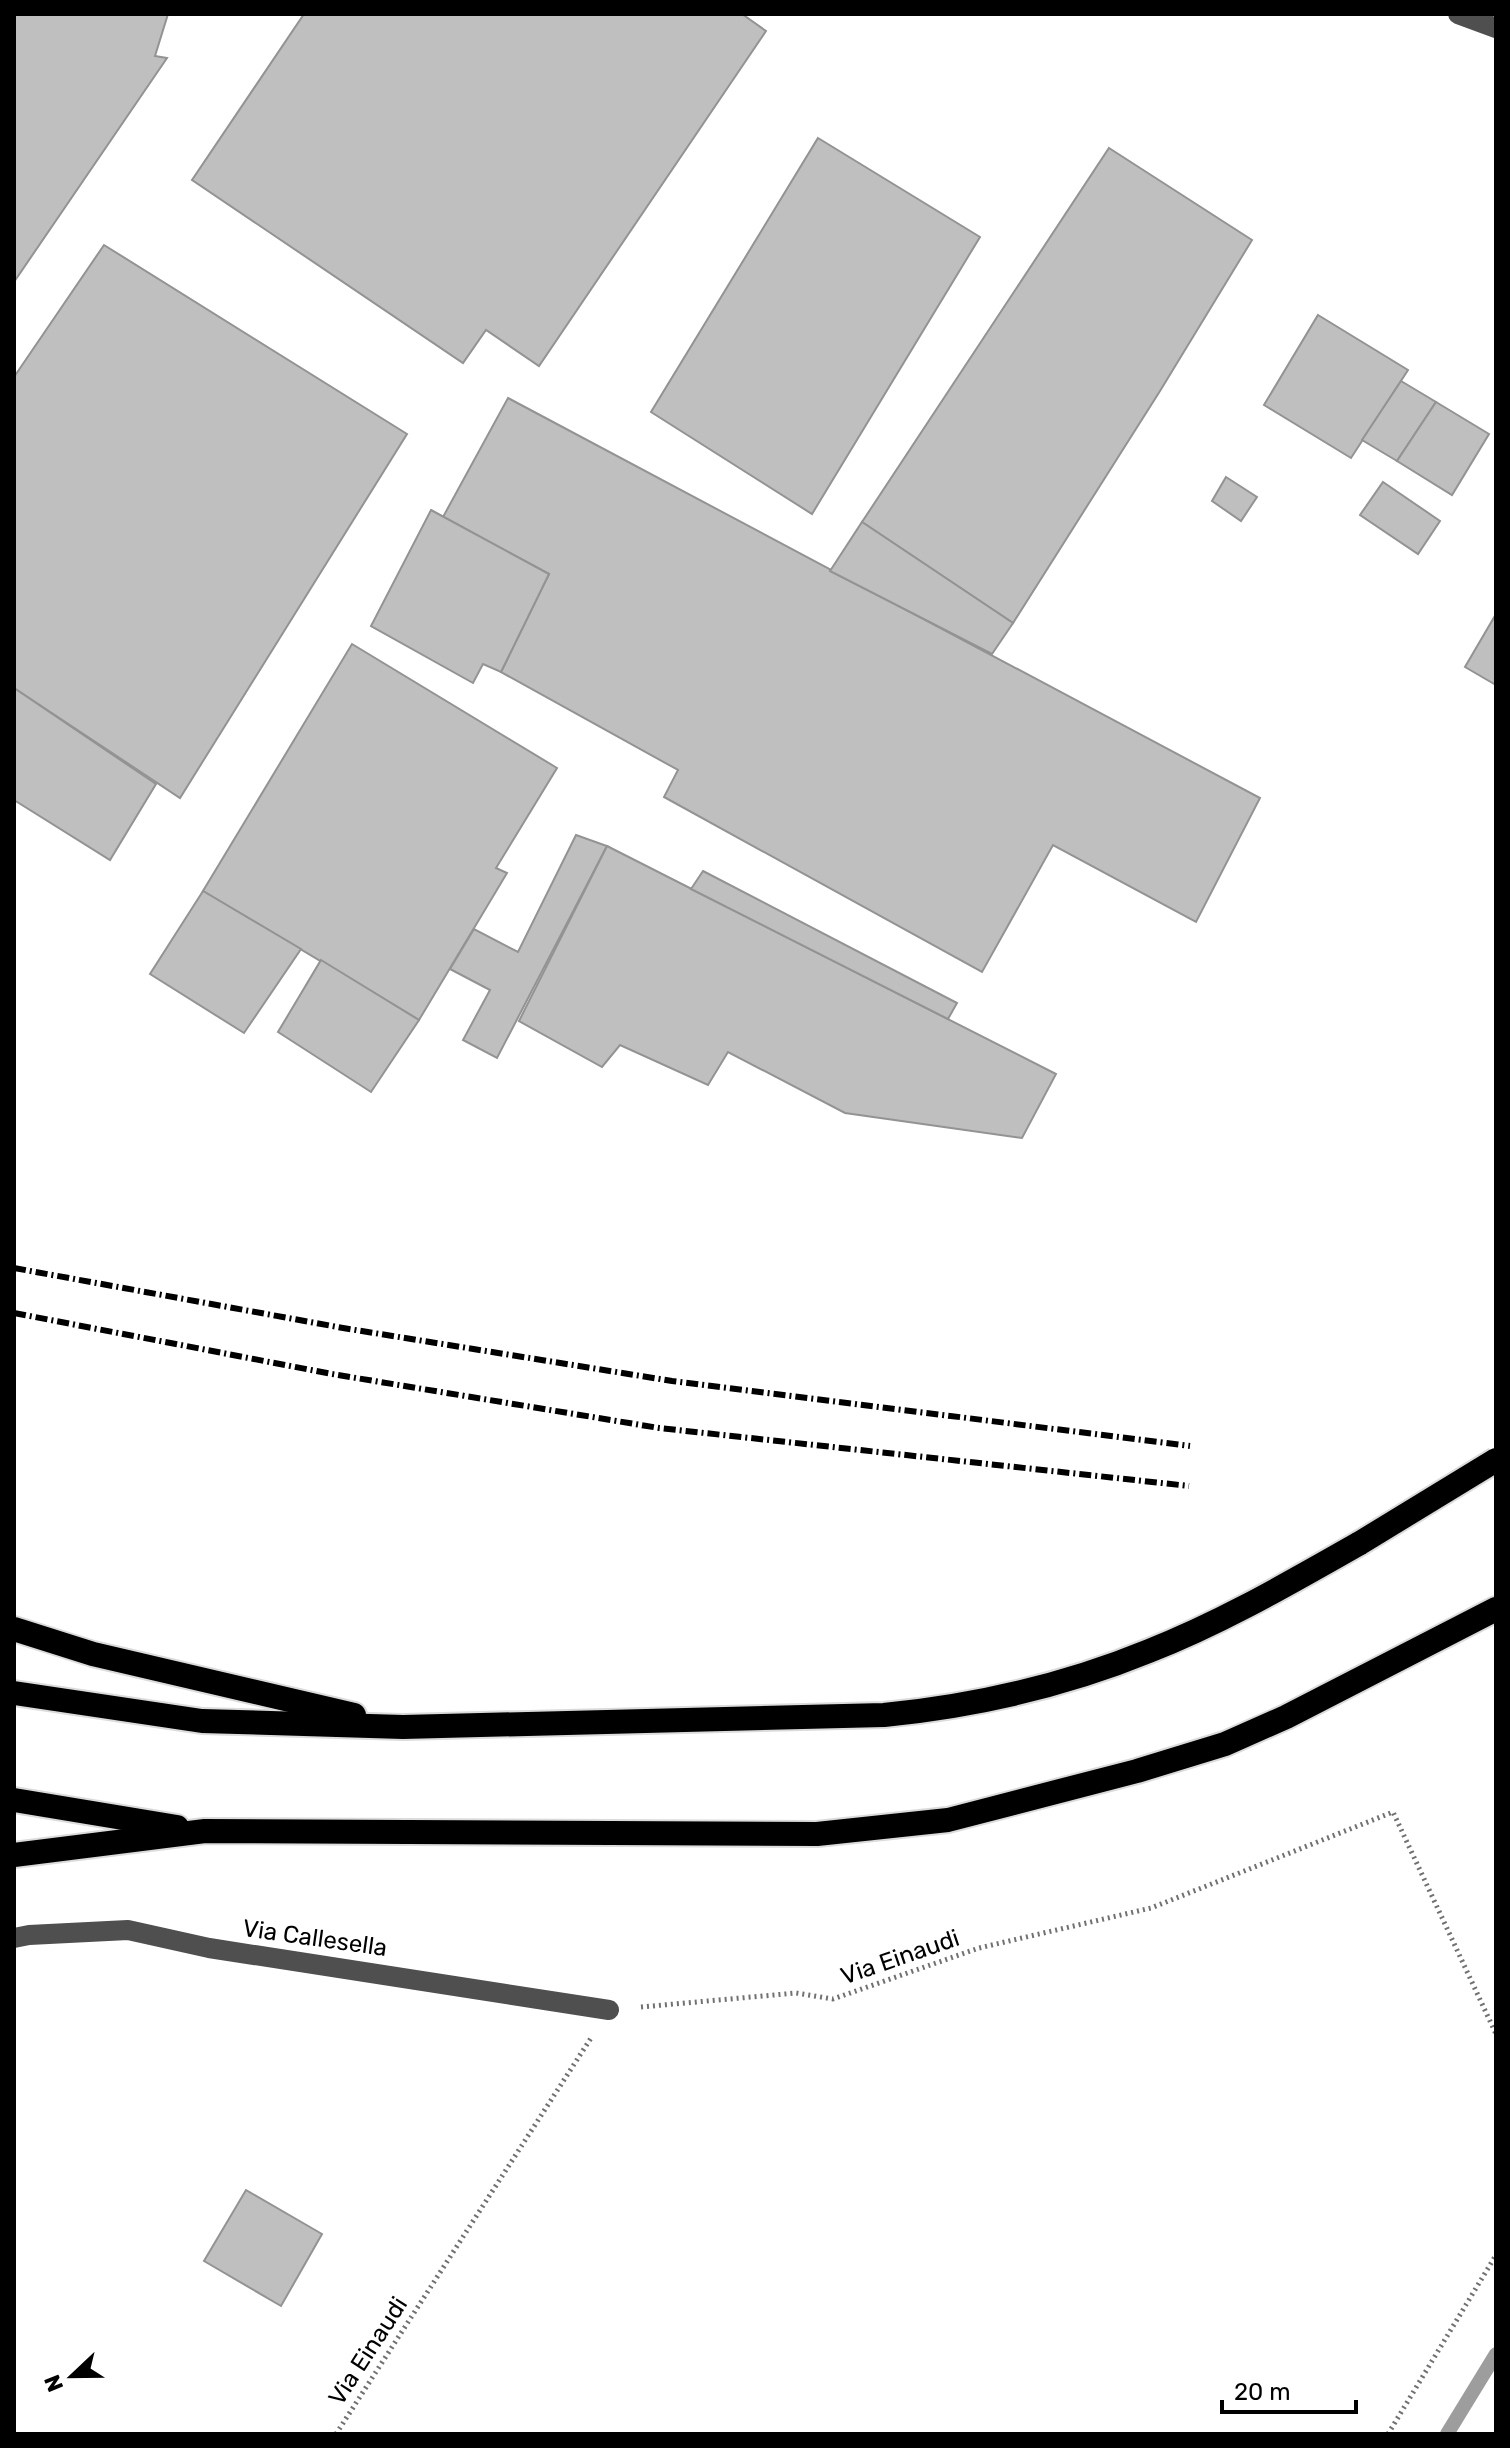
<svg xmlns="http://www.w3.org/2000/svg" width="1510" height="2448" font-family="Rubik,sans-serif">
<style>
.lines{fill:none;stroke-linecap:round;stroke-linejoin:round}
.stream{stroke:#9d9d9d;stroke-width:14}
.building{fill:#bfbfbf;stroke:#939393;stroke-width:2}
.highway-casing{stroke:#dbdbdb;stroke-width:28}
.path{stroke:#717171;stroke-width:5;stroke-dasharray:2 4;stroke-linecap:butt}
.minor{stroke:#4f4f4f;stroke-width:20}
.highway{stroke:#000;stroke-width:24}
.rail{stroke:#000;stroke-width:6;stroke-dasharray:12 4 2 4;stroke-linecap:butt}
.highway-bridge-casing{stroke:#dbdbdb;stroke-width:28;stroke-linecap:butt}
.highway-bridge{stroke:#000;stroke-width:24}
.labels{text-anchor:middle;dominant-baseline:central;stroke-width:6;stroke-linejoin:round;paint-order:stroke}
.street-label{font-size:24px;fill:#000;stroke:#fff}
</style>
<rect width="100%" height="100%" fill="#fff"/>
<g class="lines">
<!-- stream -->
<path class="stream" d="M 1447,2434 L 1496,2354"/>
</g>
<!-- building -->
<g class="building">
<path d="M 14,14 L 168,14 L 155,56 L 167,58 L 14,282 Z"/>
<path d="M 304,14 L 742,14 L 766,31 L 539,366 L 486,330 L 463,363 L 192,180 Z"/>
<path d="M 818,138 L 980,237 L 812,514 L 651,412 Z"/>
<path d="M 1109,148 L 1252,240 L 1160,391 L 1013,623 L 862,522 Z"/>
<path d="M 104,245 L 407,434 L 180,798 L 14,688 L 14,377 Z"/>
<path d="M 1318,315 L 1408,370 L 1351,458 L 1264,405 Z"/>
<path d="M 1401,381 L 1436,402 L 1397,461 L 1362,440 Z"/>
<path d="M 508,398 L 1260,798 L 1196,922 L 1053,845 L 982,972 L 664,797 L 678,770 L 501,672 L 549,574 L 443,517 Z"/>
<path d="M 1436,402 L 1489,434 L 1452,495 L 1397,461 Z"/>
<path d="M 1226,477 L 1257,497 L 1241,521 L 1212,501 Z"/>
<path d="M 1383,482 L 1440,521 L 1418,554 L 1360,515 Z"/>
<path d="M 431,510 L 549,574 L 501,672 L 483,664 L 473,683 L 371,626 Z"/>
<path d="M 862,522 L 1013,623 L 992,654 L 830,571 Z"/>
<path d="M 1496,614 L 1496,685 L 1465,667 Z"/>
<path d="M 352,644 L 557,768 L 496,868 L 507,873 L 419,1020 L 203,891 Z"/>
<path d="M 14,688 L 156,784 L 110,860 L 14,800 Z"/>
<path d="M 576,835 L 607,846 L 497,1058 L 463,1040 L 490,990 L 450,969 L 474,929 L 518,952 Z"/>
<path d="M 607,846 L 1056,1074 L 1022,1138 L 845,1113 L 728,1052 L 708,1085 L 620,1045 L 602,1067 L 519,1021 Z"/>
<path d="M 703,871 L 957,1003 L 948,1019 L 691,889 Z"/>
<path d="M 203,891 L 301,949 L 244,1033 L 150,974 Z"/>
<path d="M 321,960 L 419,1020 L 371,1092 L 278,1032 Z"/>
<path d="M 246,2190 L 322,2234 L 281,2306 L 204,2261 Z"/>
</g>
<g class="lines">
<defs>
<g id="highway">
<path d="M 14,1629 L 93,1654 L 354,1715"/>
<path d="M 14,1693 L 202,1721 L 403,1727 L 884,1715 C 974,1706 1066,1685 1149,1651 C 1223,1622 1291,1582 1360,1543"/>
<path d="M 14,1800 L 177,1827"/>
<path d="M 14,1855 L 205,1831 L 817,1834 L 948,1820 L 1137,1771 L 1225,1744 L 1286,1717 L 1496,1609"/>
</g>
</defs>
<!-- highway casing -->
<use href="#highway" class="highway-casing"/>
<!-- path -->
<g class="path">
<path d="M 641,2007 L 796,1993 L 833,1999 L 979,1948 L 1151,1908 L 1393,1812 L 1496,2034"/>
<path d="M 336,2434 L 591,2038"/>
<path d="M 1388,2434 L 1496,2255"/>
</g>
<!-- minor -->
<g class="minor">
<path d="M 1458,14 L 1496,28"/>
<path d="M 14,1938 L 29,1935 L 128,1930 L 209,1948 L 609,2010"/>
</g>
<!-- highway -->
<use href="#highway" class="highway"/>
<!-- rail -->
<g class="rail">
<path d="M 14,1268 L 343,1328 L 672,1381 L 1190,1446"/>
<path d="M 14,1313 L 332,1374 L 659,1428 L 1189,1486"/>
</g>
<defs>
<path id="highway-bridge" d="M 1360,1543 L 1496,1460"/>
</defs>
<!-- highway-bridge casing -->
<use href="#highway-bridge" class="highway-bridge-casing"/>
<!-- highway-bridge -->
<use href="#highway-bridge" class="highway-bridge"/>
</g>
<g class="labels">
<!-- street labels -->
<g class="street-label">
<text transform="translate(315 1938) rotate(8)">Via Callesella</text>
<text transform="translate(900 1957) rotate(-19)">Via Einaudi</text>
<text transform="translate(368 2351) rotate(-57)">Via Einaudi</text>
</g>
</g>
<!-- border -->
<rect width="1510" height="2448" fill="none" stroke="#000000" stroke-width="32"/>
<!-- north arrow -->
<g transform="translate(72 2376) rotate(248)" stroke="#ffffff" stroke-width="6" paint-order="stroke">
<path d="M0-6L14 30L0 20L-14 30Z" fill="#000000"/>
<text y="-12" font-size="22" font-weight="bold" text-anchor="middle" fill="#000000">N</text>
</g>
<!-- scale -->
<path d="M1222 2400v12h134v-12" fill="none" stroke="#000000" stroke-width="4"/>
<text x="1234" y="2400" font-size="24" fill="#000000" stroke="#ffffff" stroke-width="6" paint-order="stroke">20 m</text>
</svg>
